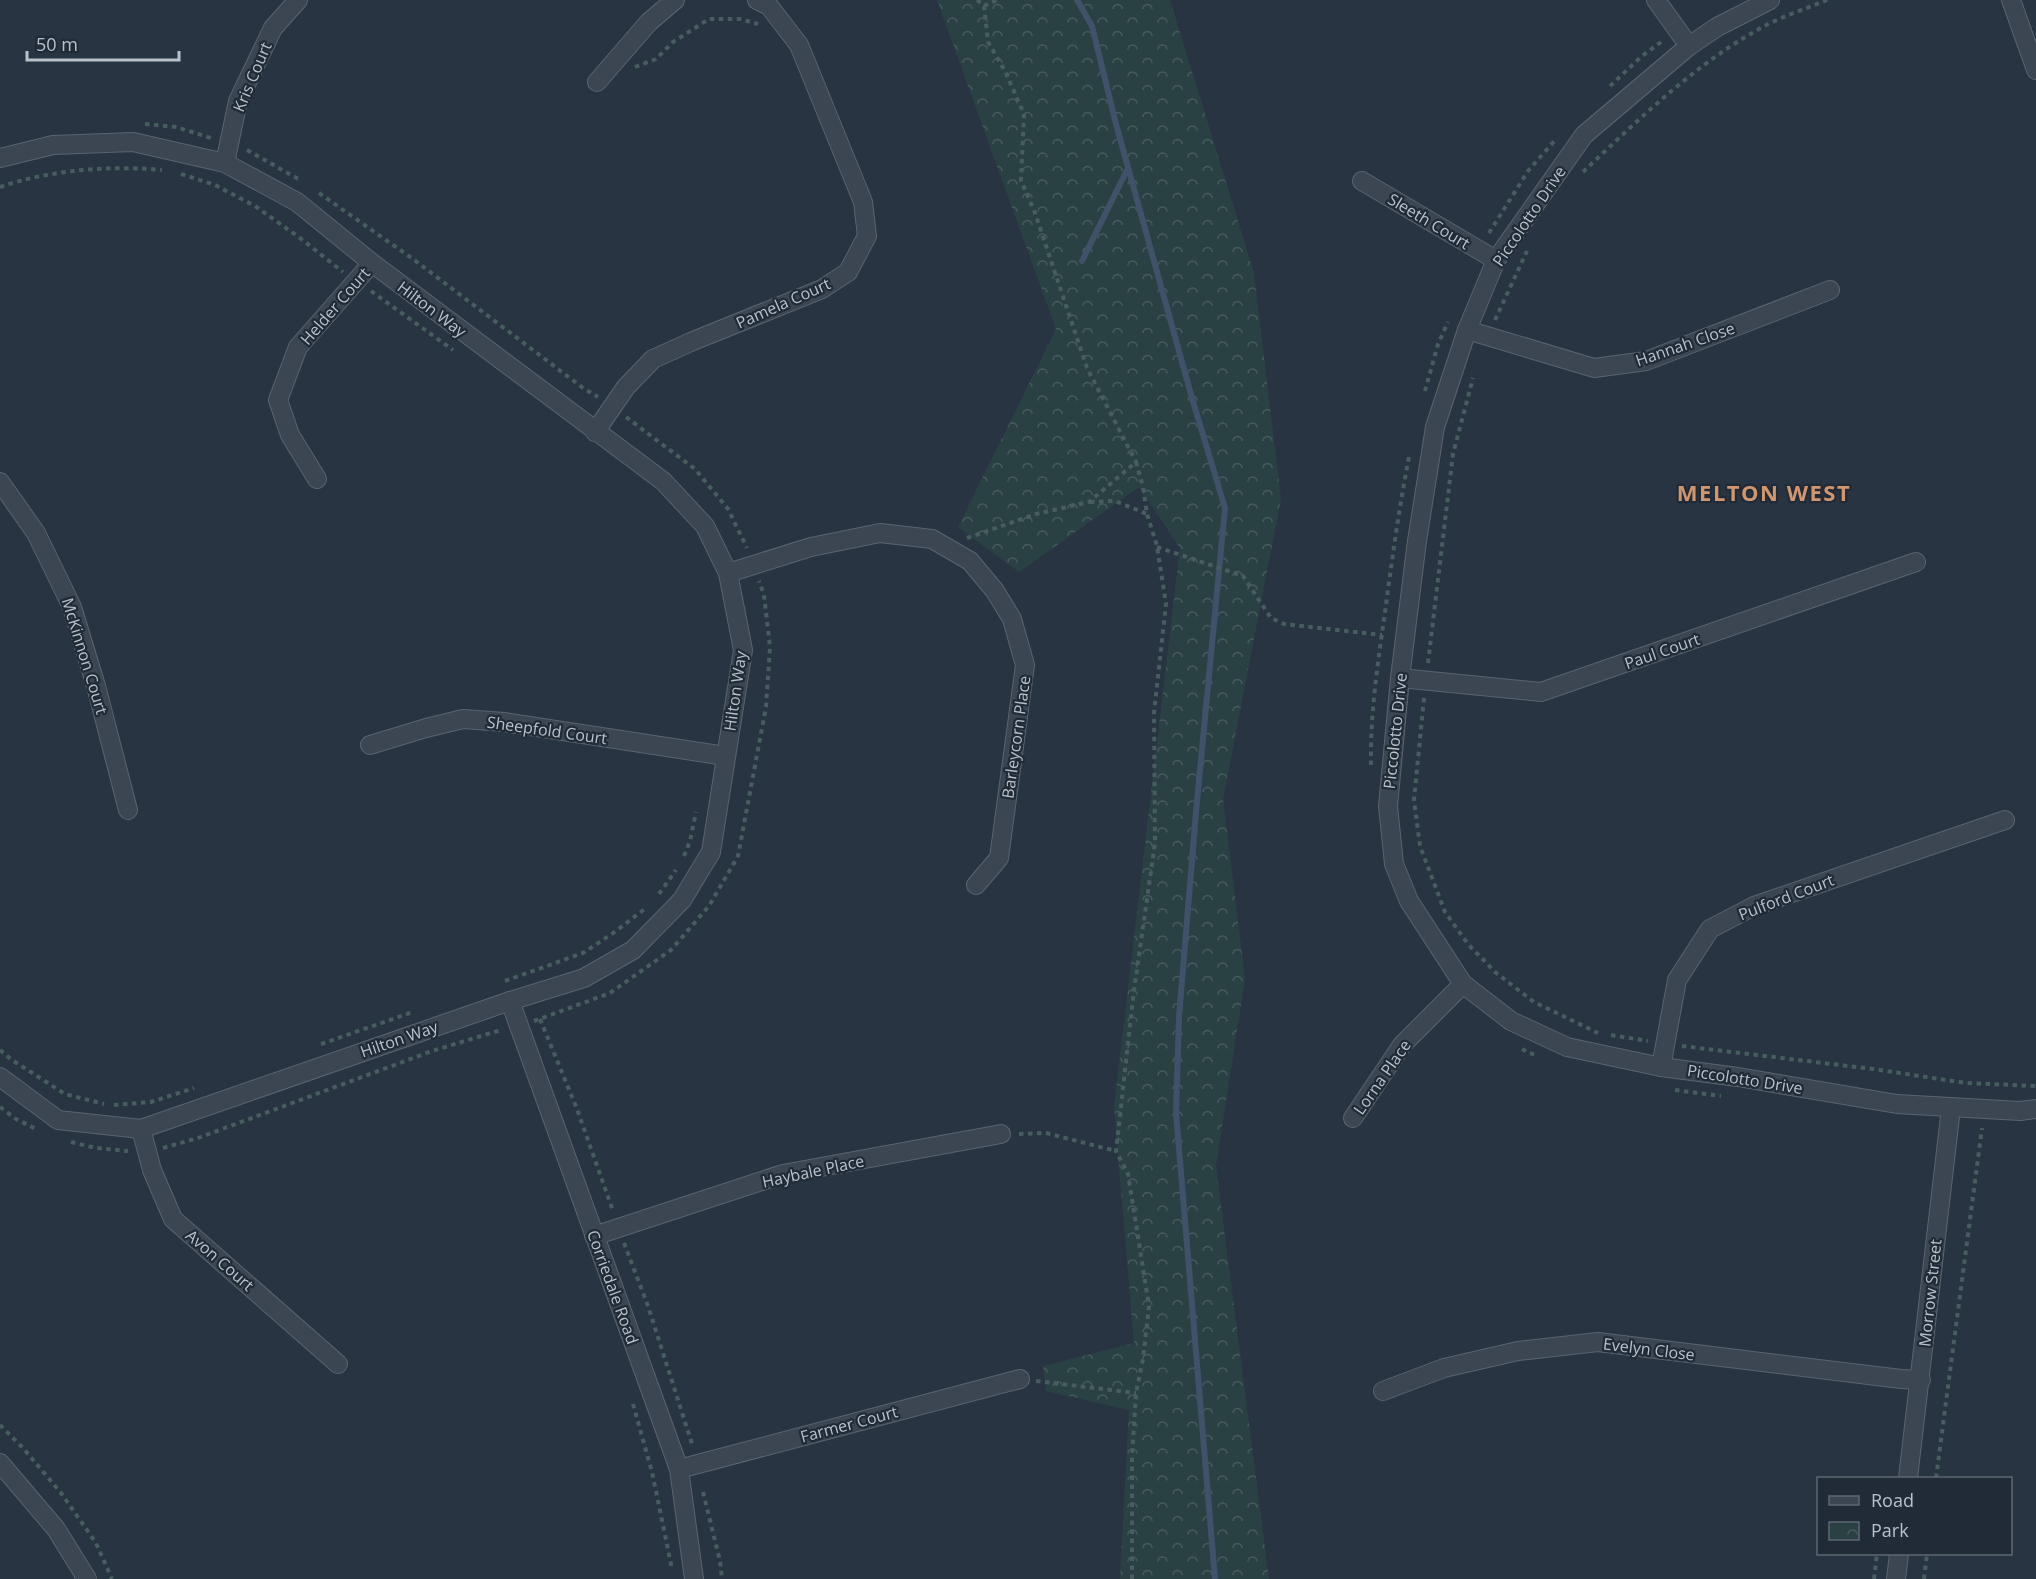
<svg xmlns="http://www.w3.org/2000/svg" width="2036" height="1579" font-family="'Open Sans',sans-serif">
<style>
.park{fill:url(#park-crowns)}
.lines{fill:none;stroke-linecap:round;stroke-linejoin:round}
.stream{stroke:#3f526a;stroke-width:6}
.street-casing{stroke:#5a646f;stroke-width:20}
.path{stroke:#485d5f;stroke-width:4;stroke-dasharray:4.5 4.5;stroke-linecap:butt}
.street{stroke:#3c4652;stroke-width:18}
.labels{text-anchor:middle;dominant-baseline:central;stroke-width:4.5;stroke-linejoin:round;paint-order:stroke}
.street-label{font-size:16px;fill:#b9c1cb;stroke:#212b37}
.district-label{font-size:22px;font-weight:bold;letter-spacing:1.5px;fill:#d2966e;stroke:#212b37}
</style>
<defs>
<pattern id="park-crowns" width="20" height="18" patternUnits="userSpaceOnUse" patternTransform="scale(1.5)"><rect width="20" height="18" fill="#2a4143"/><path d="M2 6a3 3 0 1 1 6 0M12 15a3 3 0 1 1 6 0" fill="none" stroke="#475b5d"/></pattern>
</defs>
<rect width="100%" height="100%" fill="#283442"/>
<!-- park -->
<path class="park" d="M 937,0 L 1170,0 L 1254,273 L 1281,499 L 1223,799 L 1245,979 L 1216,1166 L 1269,1579 L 1120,1579 L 1129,1410 L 1046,1391 L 1043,1366 L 1134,1343 L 1114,1107 L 1180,548 L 1139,487 L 1019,572 L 958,527 L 1056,329 Z"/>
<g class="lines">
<!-- stream -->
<g class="stream">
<path d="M 1077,0 L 1092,26 L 1116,124 L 1192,398 L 1225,508 L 1196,812 L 1179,1017 L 1176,1113 L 1215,1579"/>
<path d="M 1082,261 L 1128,168"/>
</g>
<defs>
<g id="street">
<path d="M 1656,0 L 1689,46"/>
<path d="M 1770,0 L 1717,27 L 1689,46 L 1584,135 L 1496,260 L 1467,330 L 1435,427 L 1417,541 L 1400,678 L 1388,806 L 1394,864 L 1409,901 L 1463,984 L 1511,1021 L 1567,1047 L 1661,1067 L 1738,1077 L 1897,1104 L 2020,1111 L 2036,1109"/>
<path d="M 2011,0 L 2036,70"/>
<path d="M 597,82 L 649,22 L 675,0"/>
<path d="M 0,158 L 53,145 L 133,142 L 225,163 L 297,202 L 372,263 L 663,481 L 705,526 L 728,573 L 743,650 L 711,852 L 682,900 L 633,950 L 584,978 L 510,1001 L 141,1129 L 58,1120 L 0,1077"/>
<path d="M 225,163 L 238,101 L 273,28 L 298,0"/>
<path d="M 1362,181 L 1496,260"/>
<path d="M 1467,330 L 1594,368 L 1646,361 L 1830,290"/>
<path d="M 595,432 L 626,387 L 653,359 L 693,341 L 822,289 L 848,272 L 867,236 L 863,202 L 799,45 L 769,6 L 757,0"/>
<path d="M 317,479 L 290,435 L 278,400 L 298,347 L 372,263"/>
<path d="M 0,482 L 36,533 L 72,607 L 96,686 L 128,810"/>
<path d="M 728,573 L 811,547 L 880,533 L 932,539 L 970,561 L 995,591 L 1012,619 L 1025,665 L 999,858 L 976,885"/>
<path d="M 1400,678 L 1541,692 L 1916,562"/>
<path d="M 370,745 L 426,728 L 463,719 L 504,722 L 725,756"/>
<path d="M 510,1001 L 679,1469 L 694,1579"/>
<path d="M 1661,1067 L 1677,980 L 1710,929 L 1754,906 L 2005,820"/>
<path d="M 1353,1118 L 1402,1045 L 1463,984"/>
<path d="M 141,1129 L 152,1170 L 173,1219 L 338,1364"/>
<path d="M 594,1236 L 783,1174 L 1001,1134"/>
<path d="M 1383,1391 L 1444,1368 L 1518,1351 L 1598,1342 L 1901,1379 L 1921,1380"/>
<path d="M 0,1463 L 56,1529 L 87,1579"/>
<path d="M 679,1469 L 1020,1379"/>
<path d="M 1908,1478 L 1951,1108"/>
<path d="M 1896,1579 L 1899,1554"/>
</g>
</defs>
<!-- street casing -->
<use href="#street" class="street-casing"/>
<!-- path -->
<g class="path">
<path d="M 977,0 L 984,6 L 988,42 L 1005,71 L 1024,114 L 1021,180 L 1035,213 L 1087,368 L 1136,462"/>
<path d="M 984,6 L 997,0"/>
<path d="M 635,67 L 656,59 L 673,42 L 709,19 L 740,19 L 758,24"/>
<path d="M 1610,86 L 1642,56 L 1661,42"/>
<path d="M 145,124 L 176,127 L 211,138"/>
<path d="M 247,150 L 300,180"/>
<path d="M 1583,172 C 1638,120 1693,66 1759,29 C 1780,17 1805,9 1827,0"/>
<path d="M 181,174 L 215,185 L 255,206 L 300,238 L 343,272"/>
<path d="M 0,187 C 49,170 111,165 162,170"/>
<path d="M 319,193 L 413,259 L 583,388 L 598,397"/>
<path d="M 1489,233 L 1528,171 L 1556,139"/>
<path d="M 371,291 L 453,350"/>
<path d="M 1495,320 L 1527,251"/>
<path d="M 1425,391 L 1438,344 L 1448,322"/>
<path d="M 626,417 L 695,469 L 728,509 L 747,548"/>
<path d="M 1090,502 L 1115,501 L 1147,514"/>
<path d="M 967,538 L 1036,514 L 1089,502 L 1136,462 L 1143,487 L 1147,514 L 1157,546 L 1166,604 L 1154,713 L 1155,843 L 1134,990 L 1116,1151 L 1128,1174 L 1149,1306 L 1143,1359 L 1136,1393 L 1132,1457 L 1132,1579"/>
<path d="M 1157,547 L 1243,576 L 1271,618 L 1284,624 L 1382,635"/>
<path d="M 1428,663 L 1453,454 L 1473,378"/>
<path d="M 1424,698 L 1414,800 L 1420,846 L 1445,912 L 1468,944 L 1495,972 L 1534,1002 L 1598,1033"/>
<path d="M 1371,765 C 1370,714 1378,662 1385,612 C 1392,560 1399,508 1409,457"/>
<path d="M 684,856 L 690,841 L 696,812"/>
<path d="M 659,894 L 676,870"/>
<path d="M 505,981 L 583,953 L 616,931 L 646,908"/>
<path d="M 540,1019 L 577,1109 L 613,1211"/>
<path d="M 534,1021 L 610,993 L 671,950 L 709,906 L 738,856 L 766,707 L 770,647 L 764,595 L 759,581"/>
<path d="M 1611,1035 L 1648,1041"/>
<path d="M 321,1044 L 413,1012"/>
<path d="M 1682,1046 L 1873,1069 L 1966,1083 L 2036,1086"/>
<path d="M 1522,1049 L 1529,1053 L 1537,1055"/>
<path d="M 0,1050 L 12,1060 L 65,1094 L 104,1104"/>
<path d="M 1675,1090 L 1721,1096"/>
<path d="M 114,1105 L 151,1102 L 194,1088"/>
<path d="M 0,1107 L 16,1119 L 36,1129"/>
<path d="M 1019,1134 L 1046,1133 L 1116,1151"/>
<path d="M 71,1142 L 96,1148 L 128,1151"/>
<path d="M 163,1148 L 198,1138 L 432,1051 L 501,1030"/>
<path d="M 624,1243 L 648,1306 L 693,1447"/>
<path d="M 1036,1381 L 1136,1393"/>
<path d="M 633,1404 L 652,1472 L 672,1569"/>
<path d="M 0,1425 L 23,1448 L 61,1493 L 96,1543 L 112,1579"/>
<path d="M 1936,1478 L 1982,1128"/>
<path d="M 703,1492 L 720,1561 L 722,1579"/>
<path d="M 1874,1579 L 1877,1554"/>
<path d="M 1924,1579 L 1927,1554"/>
</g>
<!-- street -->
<use href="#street" class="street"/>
</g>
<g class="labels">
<!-- street labels -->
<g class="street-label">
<text transform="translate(252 77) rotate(-67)">Kris Court</text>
<text transform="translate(1529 216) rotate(-56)">Piccolotto Drive</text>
<text transform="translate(1429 221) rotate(31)">Sleeth Court</text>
<text transform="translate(783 303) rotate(-24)">Pamela Court</text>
<text transform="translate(335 306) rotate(-49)">Helder Court</text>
<text transform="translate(432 309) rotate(37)">Hilton Way</text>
<text transform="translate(1685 344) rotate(-19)">Hannah Close</text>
<text transform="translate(1662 651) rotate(-19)">Paul Court</text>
<text transform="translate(85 656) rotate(73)">McKinnon Court</text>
<text transform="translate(735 691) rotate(-82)">Hilton Way</text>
<text transform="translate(547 730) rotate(8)">Sheepfold Court</text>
<text transform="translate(1395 731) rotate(-84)">Piccolotto Drive</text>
<text transform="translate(1016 737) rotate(-82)">Barleycorn Place</text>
<text transform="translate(1786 897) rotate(-21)">Pulford Court</text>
<text transform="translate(399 1039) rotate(-19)">Hilton Way</text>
<text transform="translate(1382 1077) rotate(-55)">Lorna Place</text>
<text transform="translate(1745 1079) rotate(9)">Piccolotto Drive</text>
<text transform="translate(813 1171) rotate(-12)">Haybale Place</text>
<text transform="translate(220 1260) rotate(41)">Avon Court</text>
<text transform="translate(613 1287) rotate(70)">Corriedale Road</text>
<text transform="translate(1930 1293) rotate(-84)">Morrow Street</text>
<text transform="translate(1649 1349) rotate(7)">Evelyn Close</text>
<text transform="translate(849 1424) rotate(-15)">Farmer Court</text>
</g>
<!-- district labels -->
<g class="district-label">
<text x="1764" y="492">MELTON WEST</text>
</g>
</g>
<!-- legend -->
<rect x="1817" y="1477" width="195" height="78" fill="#212b37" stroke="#5e6772" stroke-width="1.5"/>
<rect x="1829" y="1496" width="30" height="9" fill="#3c4652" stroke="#5e6772" stroke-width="1.5"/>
<text x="1871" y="1507" font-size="18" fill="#b9c1cb">Road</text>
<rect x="1829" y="1522" width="30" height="18" fill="url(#park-crowns)" stroke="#5e6772" stroke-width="1.5"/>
<text x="1871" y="1537" font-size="18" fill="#b9c1cb">Park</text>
<!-- scale -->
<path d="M27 51v9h152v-9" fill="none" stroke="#b9c1cb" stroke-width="3"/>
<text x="36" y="51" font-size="18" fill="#b9c1cb" stroke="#212b37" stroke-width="4.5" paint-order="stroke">50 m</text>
</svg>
